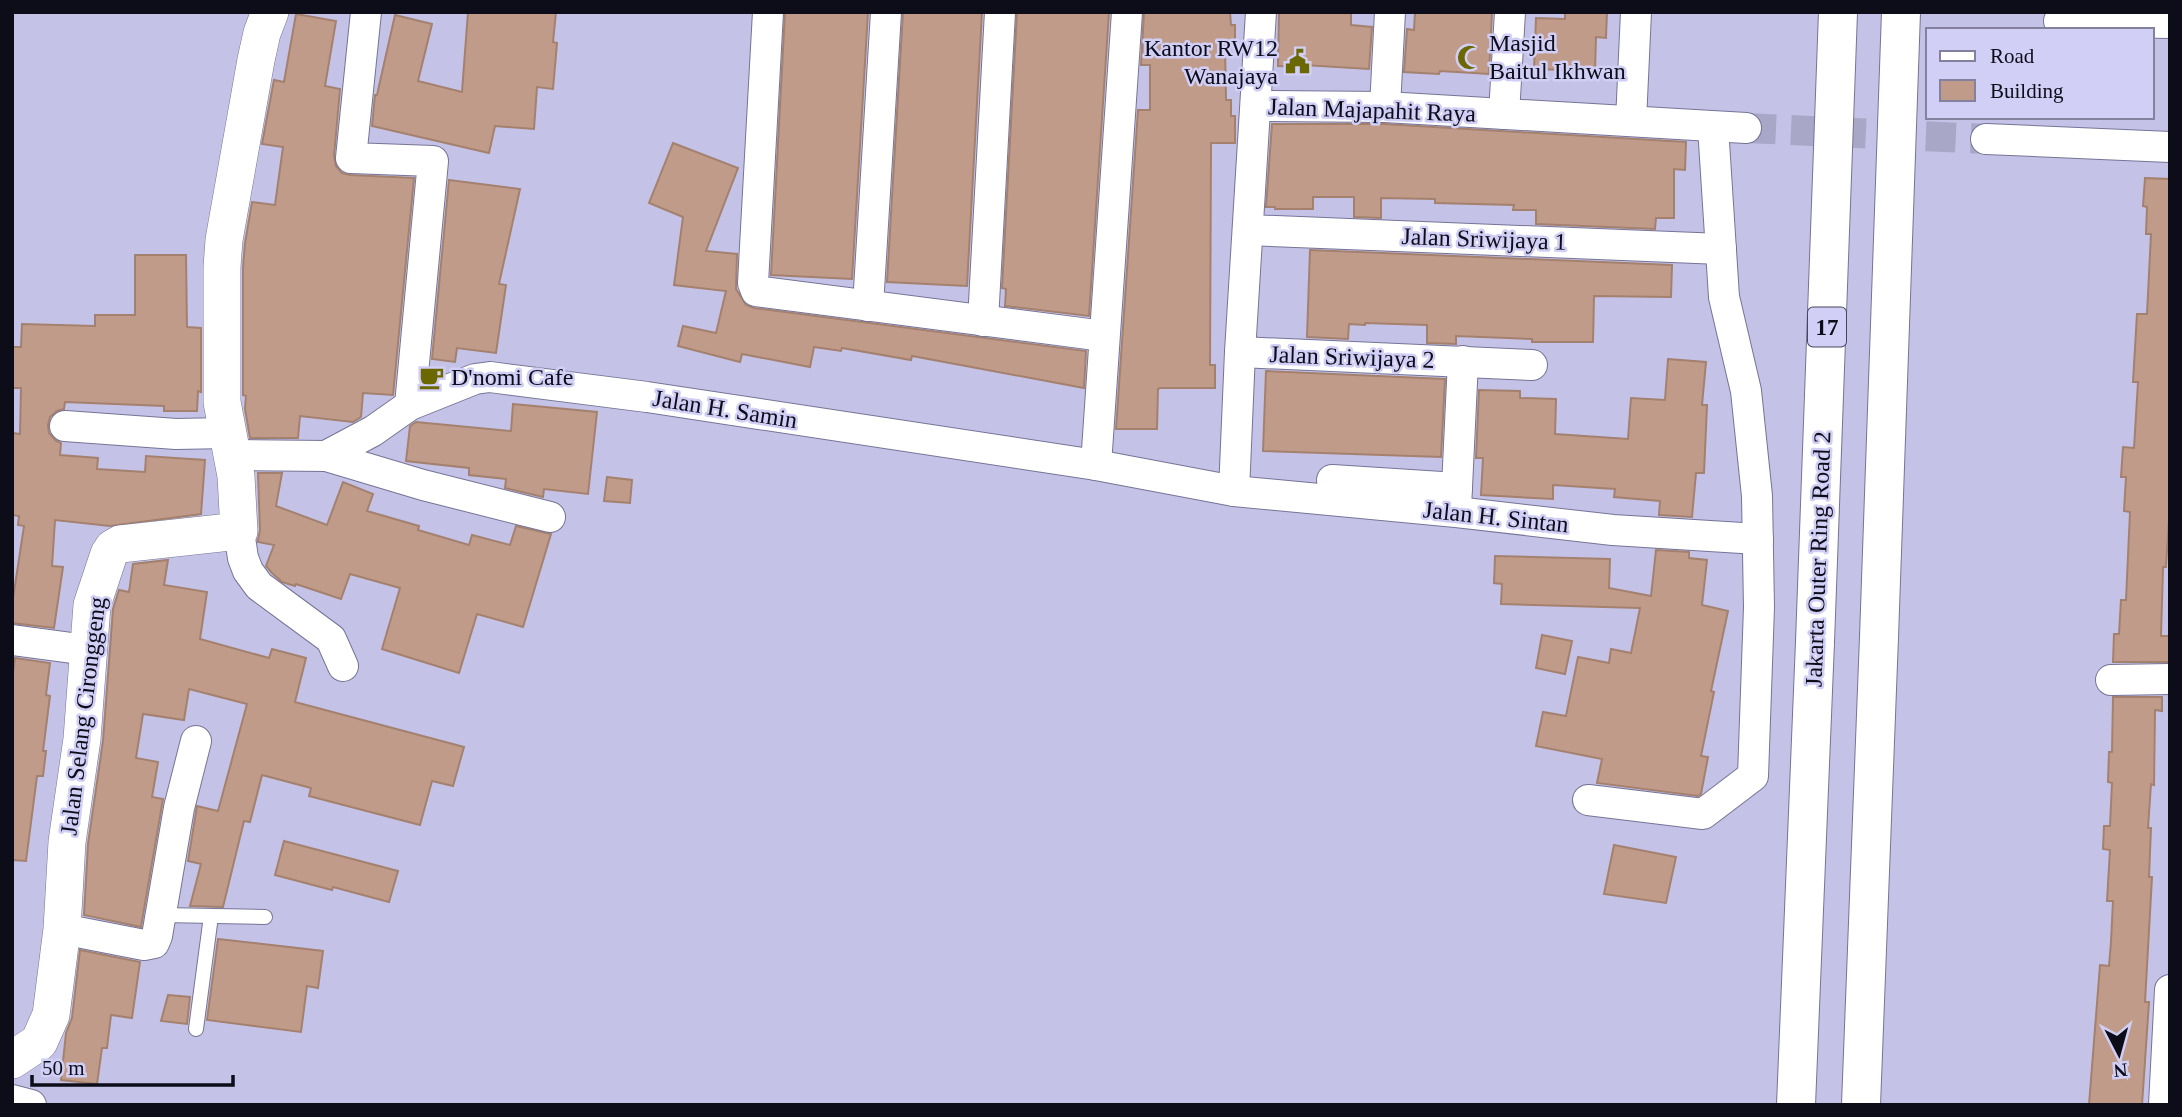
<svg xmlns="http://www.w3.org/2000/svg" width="2182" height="1117" font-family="Georgia,serif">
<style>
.building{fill:#c19b89;stroke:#a4806e;stroke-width:2}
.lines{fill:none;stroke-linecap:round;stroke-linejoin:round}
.minor-tunnel{stroke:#a9a7c8;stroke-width:30;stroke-dasharray:30 15;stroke-linecap:butt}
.service-casing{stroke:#767496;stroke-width:16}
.minor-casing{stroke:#767496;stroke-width:32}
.tertiary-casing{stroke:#767496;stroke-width:38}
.motorway-casing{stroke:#767496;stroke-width:40}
.service{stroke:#fff;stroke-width:14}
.minor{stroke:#fff;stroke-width:30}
.tertiary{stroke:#fff;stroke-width:37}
.motorway{stroke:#fff;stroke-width:38}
.motorway-bridge-casing{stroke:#767496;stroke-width:40;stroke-linecap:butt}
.motorway-bridge{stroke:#fff;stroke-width:38}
.labels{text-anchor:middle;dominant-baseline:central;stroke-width:5;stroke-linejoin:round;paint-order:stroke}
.shield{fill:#d1cff5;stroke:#48465b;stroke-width:2}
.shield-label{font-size:23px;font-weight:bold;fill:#0d0c19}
.poi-label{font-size:24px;fill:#0d0c19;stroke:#d1cff5;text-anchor:start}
.street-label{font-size:24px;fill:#0d0c19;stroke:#d1cff5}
</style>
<rect width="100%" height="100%" fill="#c4c2e7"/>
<!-- building -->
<g class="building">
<path d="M 468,12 L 556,12 L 553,42 L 557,43 L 553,89 L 537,87 L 534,129 L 495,126 L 489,153 L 372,126 L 375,95 L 377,95 L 395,15 L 432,24 L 418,81 L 462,92 Z"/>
<path d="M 785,12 L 868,12 L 852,279 L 771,275 Z"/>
<path d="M 903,12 L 982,12 L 967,286 L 887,282 Z"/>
<path d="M 1017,12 L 1109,12 L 1089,316 L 1005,306 L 1006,289 L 1002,288 Z"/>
<path d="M 1144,12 L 1230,12 L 1231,25 L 1235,25 L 1235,47 L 1225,46 L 1226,100 L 1231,100 L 1231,116 L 1235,116 L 1235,143 L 1211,143 L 1210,365 L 1215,365 L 1215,388 L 1160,388 L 1158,389 L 1157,429 L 1116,429 L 1138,110 L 1150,110 L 1150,65 L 1141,65 Z"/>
<path d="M 1279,12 L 1351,12 L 1351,25 L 1372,27 L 1369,69 L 1304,65 L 1304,67 L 1278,66 Z"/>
<path d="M 1415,12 L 1492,12 L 1489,74 L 1440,71 L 1439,74 L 1404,72 L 1407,29 L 1414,30 Z"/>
<path d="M 1565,12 L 1607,12 L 1606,38 L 1596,37 L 1595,71 L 1534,69 L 1536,18 L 1565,19 Z"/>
<path d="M 296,14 L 336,21 L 325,86 L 340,89 L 334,156 L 336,166 L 342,173 L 350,175 L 414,178 L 393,395 L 363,393 L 361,417 L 353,422 L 300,416 L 298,438 L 250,438 L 245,409 L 246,396 L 243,395 L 243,268 L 245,243 L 252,202 L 275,205 L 283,147 L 262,144 L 274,80 L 284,82 Z"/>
<path d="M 1272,124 L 1384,124 L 1686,142 L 1685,170 L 1674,169 L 1674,218 L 1656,218 L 1655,229 L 1536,224 L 1536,210 L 1513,210 L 1514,205 L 1435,203 L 1435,199 L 1381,198 L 1381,218 L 1354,217 L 1354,197 L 1313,197 L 1313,209 L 1275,209 L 1275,207 L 1266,207 Z"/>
<path d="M 673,143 L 738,168 L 706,251 L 737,254 L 736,289 L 746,305 L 754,308 L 1086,351 L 1084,388 L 912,356 L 911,360 L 842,348 L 841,351 L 814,347 L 810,367 L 742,354 L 740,362 L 678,346 L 683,326 L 716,333 L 726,291 L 674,285 L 683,217 L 649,203 Z"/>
<path d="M 2145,178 L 2170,179 L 2170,504 L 2166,567 L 2163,567 L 2161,636 L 2170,636 L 2169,662 L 2113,662 L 2114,634 L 2119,634 L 2121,600 L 2126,600 L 2130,512 L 2124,511 L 2126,477 L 2121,477 L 2123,447 L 2134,448 L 2138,382 L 2133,382 L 2137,314 L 2147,314 L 2151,234 L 2146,234 L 2147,207 L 2143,206 Z"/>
<path d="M 449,180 L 520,189 L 499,284 L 506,285 L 496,353 L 457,348 L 455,362 L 432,359 Z"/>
<path d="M 1310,250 L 1672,265 L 1671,297 L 1594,296 L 1593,342 L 1532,342 L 1532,339 L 1456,336 L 1456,344 L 1427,343 L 1427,325 L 1365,323 L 1365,325 L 1349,324 L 1348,339 L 1307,337 Z"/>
<path d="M 135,255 L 186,255 L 187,327 L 201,328 L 201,392 L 198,391 L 197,411 L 164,411 L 164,406 L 65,402 L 64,409 L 57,411 L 50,417 L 48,425 L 49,433 L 55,440 L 61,443 L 60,455 L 98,458 L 97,469 L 145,472 L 146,456 L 205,460 L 201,514 L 110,526 L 55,520 L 52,566 L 63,567 L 54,628 L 12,623 L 12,605 L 24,526 L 18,525 L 19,516 L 12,515 L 12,433 L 20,434 L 21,388 L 12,388 L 12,347 L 21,347 L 22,324 L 95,326 L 95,315 L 135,315 Z"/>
<path d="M 1668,359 L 1706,362 L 1702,405 L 1707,405 L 1704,473 L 1696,473 L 1692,517 L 1659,515 L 1660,501 L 1614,497 L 1615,489 L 1553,485 L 1553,499 L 1481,495 L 1483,458 L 1476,458 L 1479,390 L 1520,391 L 1520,398 L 1556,399 L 1555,434 L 1628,439 L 1631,398 L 1665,400 Z"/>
<path d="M 1266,371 L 1445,379 L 1441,457 L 1263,451 Z"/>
<path d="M 513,404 L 597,412 L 588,494 L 544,489 L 543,497 L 505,488 L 506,479 L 469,475 L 469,468 L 406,461 L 410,426 L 416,422 L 511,431 Z"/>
<path d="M 258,473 L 282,473 L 276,506 L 327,525 L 343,482 L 373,494 L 367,511 L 419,526 L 418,530 L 469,545 L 472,535 L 510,545 L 516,526 L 551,534 L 523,627 L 477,614 L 459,673 L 382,649 L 400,588 L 350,574 L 341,599 L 296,584 L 295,586 L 282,582 L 272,573 L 266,566 L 274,545 L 258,542 L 258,540 L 260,530 Z"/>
<path d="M 607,477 L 632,480 L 630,503 L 604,501 Z"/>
<path d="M 1656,550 L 1689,552 L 1689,558 L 1707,560 L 1702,605 L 1728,611 L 1711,691 L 1714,692 L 1701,756 L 1708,757 L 1701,794 L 1698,796 L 1597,783 L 1602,759 L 1536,746 L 1543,712 L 1566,716 L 1578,657 L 1609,663 L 1611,649 L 1631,653 L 1640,608 L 1501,604 L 1502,584 L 1494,583 L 1495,556 L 1610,559 L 1609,588 L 1651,596 Z"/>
<path d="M 168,560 L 164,585 L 207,592 L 200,639 L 269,658 L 272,649 L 306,658 L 295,702 L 464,747 L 453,786 L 432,781 L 420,825 L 309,796 L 311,788 L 262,775 L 250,822 L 244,821 L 223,907 L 190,906 L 201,864 L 188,861 L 197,806 L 218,811 L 247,704 L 189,689 L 184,720 L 143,714 L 136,758 L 158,762 L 152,797 L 163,799 L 141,927 L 84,915 L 88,844 L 103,741 L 113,609 L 119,590 L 129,592 L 133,564 Z"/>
<path d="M 1542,635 L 1572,641 L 1565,674 L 1536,668 Z"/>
<path d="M 15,658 L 50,663 L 46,695 L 50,696 L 43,751 L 46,751 L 43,776 L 37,776 L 26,861 L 12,860 L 12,679 Z"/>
<path d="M 2113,697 L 2162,697 L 2162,711 L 2155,710 L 2154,785 L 2151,784 L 2148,828 L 2151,828 L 2149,877 L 2152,877 L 2145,1002 L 2149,1002 L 2142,1105 L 2089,1105 L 2100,965 L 2109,966 L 2111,942 L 2113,901 L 2107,901 L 2110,850 L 2103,849 L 2104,826 L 2110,826 L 2112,783 L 2108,782 L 2109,752 L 2112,752 Z"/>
<path d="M 284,841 L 398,871 L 389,902 L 333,887 L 332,890 L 275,875 Z"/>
<path d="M 1614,845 L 1676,857 L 1666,903 L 1604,894 Z"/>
<path d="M 218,939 L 323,951 L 318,988 L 307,986 L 301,1032 L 207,1020 Z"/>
<path d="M 80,950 L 140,962 L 132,1018 L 111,1015 L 107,1048 L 102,1048 L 97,1084 L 61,1080 L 66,1033 L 72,1018 Z"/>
<path d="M 168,995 L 190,997 L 187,1024 L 161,1021 Z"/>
</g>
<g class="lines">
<!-- minor-tunnel -->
<path class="minor-tunnel" d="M 1746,128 L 1986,139"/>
<defs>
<g id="service">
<path d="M 161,915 L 265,917"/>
<path d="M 196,1029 L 211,916"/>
</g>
<g id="minor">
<path d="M 366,12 L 351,158 L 433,161 L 410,405"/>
<path d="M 768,12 L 753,283 L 756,291 L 1104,336"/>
<path d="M 2059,21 L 2170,23"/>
<path d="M 1257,106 L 1385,107 L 1746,128"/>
<path d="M 1385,107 L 1390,12"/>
<path d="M 1504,114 L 1510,12"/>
<path d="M 1631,121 L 1636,12"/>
<path d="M 1986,139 L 2170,147"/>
<path d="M 1248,230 L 1721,249"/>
<path d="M 868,306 L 886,12"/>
<path d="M 983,321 L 1000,12"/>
<path d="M 1240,352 L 1532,365"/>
<path d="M 65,426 L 176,434 L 227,433"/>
<path d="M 232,455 L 326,456 L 373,431 L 410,405 L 475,379 L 490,377 L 647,397 L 1096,465 L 1234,491 L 1456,512 L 1613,530 L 1758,539"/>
<path d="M 326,456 L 423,485 L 550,517"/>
<path d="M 1096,465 L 1127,12"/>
<path d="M 1332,480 L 1457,488"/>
<path d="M 1234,491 L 1240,352 L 1261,12"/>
<path d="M 1456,508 L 1463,361"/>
<path d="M 239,531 L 243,558 L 248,571 L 259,586 L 331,639 L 343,666"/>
<path d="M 12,640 L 87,650"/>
<path d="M 2111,680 L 2170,679"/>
<path d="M 1588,800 L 1703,814 L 1753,776 L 1759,607 L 1757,496 L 1746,391 L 1724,297 L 1713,127"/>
<path d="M 62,929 L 144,945 L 154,943 L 157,936 L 179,808 L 196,741"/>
<path d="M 12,1100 L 31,1105"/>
<path d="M 2164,1105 L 2170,990"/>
</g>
<path id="tertiary" d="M 12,1060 L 39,1042 L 51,1015 L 62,929 L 67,842 L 82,739 L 92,605 L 109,554 L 113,548 L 120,544 L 239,531 L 236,476 L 222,402 L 222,267 L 224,240 L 256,60 L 262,33 L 270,12"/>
<g id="motorway">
<path d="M 1796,1105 L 1815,642"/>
<path d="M 1861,1105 L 1879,637"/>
</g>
</defs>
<!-- service casing -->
<use href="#service" class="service-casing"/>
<!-- minor casing -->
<use href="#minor" class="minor-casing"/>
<!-- tertiary casing -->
<use href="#tertiary" class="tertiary-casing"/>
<!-- motorway casing -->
<use href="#motorway" class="motorway-casing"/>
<!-- service -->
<use href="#service" class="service"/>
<!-- minor -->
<use href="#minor" class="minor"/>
<!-- tertiary -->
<use href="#tertiary" class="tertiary"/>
<!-- motorway -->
<use href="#motorway" class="motorway"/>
<defs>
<g id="motorway-bridge">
<path d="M 1879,637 L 1901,12"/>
<path d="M 1815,642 L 1838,12"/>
</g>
</defs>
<!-- motorway-bridge casing -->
<use href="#motorway-bridge" class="motorway-bridge-casing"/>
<!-- motorway-bridge -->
<use href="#motorway-bridge" class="motorway-bridge"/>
</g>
<!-- icons -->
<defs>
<symbol id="mosque-bare" viewBox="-9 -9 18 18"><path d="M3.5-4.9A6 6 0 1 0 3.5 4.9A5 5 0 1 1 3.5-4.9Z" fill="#6b6801" stroke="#d1cff5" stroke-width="2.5" paint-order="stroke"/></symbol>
<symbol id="civic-bare" viewBox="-9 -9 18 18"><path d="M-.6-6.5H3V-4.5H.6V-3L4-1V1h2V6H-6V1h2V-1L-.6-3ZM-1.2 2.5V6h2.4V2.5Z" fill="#6b6801" stroke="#d1cff5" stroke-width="2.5" paint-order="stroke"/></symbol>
<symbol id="cafe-bare" viewBox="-9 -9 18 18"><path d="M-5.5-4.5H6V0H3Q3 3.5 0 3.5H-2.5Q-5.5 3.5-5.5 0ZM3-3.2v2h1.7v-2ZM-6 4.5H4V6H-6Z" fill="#6b6801" stroke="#d1cff5" stroke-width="2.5" paint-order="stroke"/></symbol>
</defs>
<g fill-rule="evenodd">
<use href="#mosque-bare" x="1452" y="40" width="35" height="35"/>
<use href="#civic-bare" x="1280" y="44" width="35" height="35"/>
<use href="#cafe-bare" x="414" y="360" width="35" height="35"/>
</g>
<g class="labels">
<!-- shield labels -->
<rect class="shield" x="1808" y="307.5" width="38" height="39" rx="5"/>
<g class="shield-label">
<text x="1827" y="327">17</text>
</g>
<!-- poi labels -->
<g class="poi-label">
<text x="1489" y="43">Masjid<tspan x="1489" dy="28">Baitul Ikhwan</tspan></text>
<text x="1278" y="48" text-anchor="end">Kantor RW12<tspan x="1278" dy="28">Wanajaya</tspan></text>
<text x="451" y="377">D'nomi Cafe</text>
</g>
<!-- street labels -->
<g class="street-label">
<text transform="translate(1372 110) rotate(2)">Jalan Majapahit Raya</text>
<text transform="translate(1484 239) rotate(2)">Jalan Sriwijaya 1</text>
<text transform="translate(1352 357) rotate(2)">Jalan Sriwijaya 2</text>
<text transform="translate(725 409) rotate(9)">Jalan H. Samin</text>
<text transform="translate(1496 517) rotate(6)">Jalan H. Sintan</text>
<text transform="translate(1818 559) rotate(-88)">Jakarta Outer Ring Road 2</text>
<text transform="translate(83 716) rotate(-83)">Jalan Selang Cironggeng</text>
</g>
</g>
<!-- border -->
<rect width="2182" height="1117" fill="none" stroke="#0d0c19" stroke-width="28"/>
<!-- legend -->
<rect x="1926" y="28" width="228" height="91" fill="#d1cff5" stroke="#83819d" stroke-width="2"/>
<rect x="1940" y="51" width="35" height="10" fill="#ffffff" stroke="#83819d" stroke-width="2"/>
<text x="1990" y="63" font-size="21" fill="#0d0c19">Road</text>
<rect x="1940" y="80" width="35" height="21" fill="#c19b89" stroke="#83819d" stroke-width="2"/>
<text x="1990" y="98" font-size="21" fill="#0d0c19">Building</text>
<!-- north arrow -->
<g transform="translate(2119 1054) rotate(174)" stroke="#d1cff5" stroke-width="5" paint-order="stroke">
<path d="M0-5L12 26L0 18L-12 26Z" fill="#0d0c19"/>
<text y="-10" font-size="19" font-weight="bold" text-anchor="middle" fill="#0d0c19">N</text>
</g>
<!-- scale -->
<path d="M32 1075v10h201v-10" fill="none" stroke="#0d0c19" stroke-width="3.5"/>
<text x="42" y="1075" font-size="21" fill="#0d0c19" stroke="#d1cff5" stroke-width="5" paint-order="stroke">50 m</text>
</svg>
